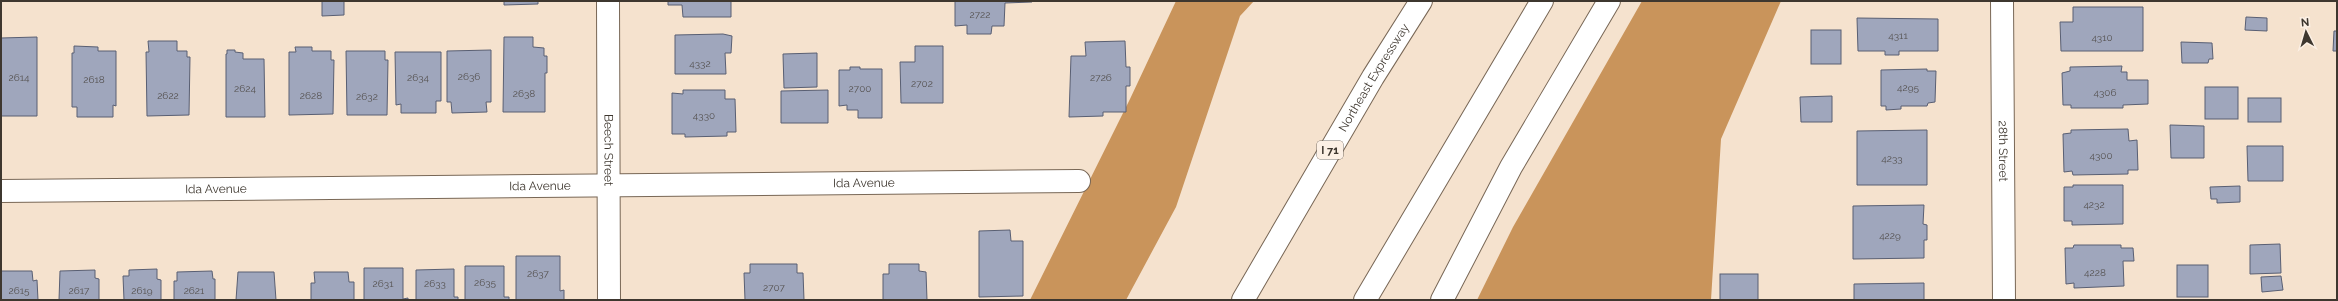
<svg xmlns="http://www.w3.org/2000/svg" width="2338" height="301" font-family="Raleway,sans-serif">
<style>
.forest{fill:#c9945b}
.building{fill:#9fa6bc;stroke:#595f73}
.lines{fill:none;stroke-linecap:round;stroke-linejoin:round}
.minor-casing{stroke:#786756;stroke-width:24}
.motorway-casing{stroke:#786756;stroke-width:24}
.minor{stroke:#fff;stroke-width:22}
.motorway{stroke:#fff;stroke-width:22}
.labels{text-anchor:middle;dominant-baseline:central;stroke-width:3;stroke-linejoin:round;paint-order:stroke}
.number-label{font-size:10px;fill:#565352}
.shield{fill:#fcf0e5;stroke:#776e66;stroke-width:1}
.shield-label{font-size:11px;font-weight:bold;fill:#3e372f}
.street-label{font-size:12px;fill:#3e372f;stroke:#fcf0e5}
</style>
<rect width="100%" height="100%" fill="#f5e2ce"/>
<!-- forest -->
<g class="forest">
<path d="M 1176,1 L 1254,1 L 1240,16 L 1176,207 L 1126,300 L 1030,300 L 1130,99 Z"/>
<path d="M 1642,1 L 1781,1 L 1721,139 L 1711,300 L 1477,300 L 1513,227 Z"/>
</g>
<!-- building -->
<g class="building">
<path d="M 322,1 L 344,1 L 344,15 L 322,16 Z"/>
<path d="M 504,1 L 538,1 L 538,4 L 504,5 Z"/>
<path d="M 668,1 L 731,1 L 731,17 L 683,17 L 682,5 L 668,5 Z"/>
<path d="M 955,1 L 1032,1 L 1032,2 L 1005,3 L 1004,26 L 992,26 L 991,34 L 967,34 L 967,25 L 955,26 Z"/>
<path d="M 2073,7 L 2143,7 L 2143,51 L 2061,51 L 2060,22 L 2073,22 Z"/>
<path d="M 2246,17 L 2267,18 L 2267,31 L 2245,30 Z"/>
<path d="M 1857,18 L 1938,19 L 1938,51 L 1899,51 L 1899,55 L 1885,55 L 1885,51 L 1858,51 Z"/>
<rect x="1811" y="30" width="30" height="34"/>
<path d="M 2334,31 L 2337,31 L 2337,51 L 2333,51 Z"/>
<path d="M 723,34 L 732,36 L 731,53 L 725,53 L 726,74 L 675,74 L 675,35 Z"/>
<path d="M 37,37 L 37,116 L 1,116 L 1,38 Z"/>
<path d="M 504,37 L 533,37 L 533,47 L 544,48 L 544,56 L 547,56 L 547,73 L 545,73 L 545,112 L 503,112 Z"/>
<path d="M 148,41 L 177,41 L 177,51 L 187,51 L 187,57 L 190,57 L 189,115 L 147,116 L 146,52 L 149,52 Z"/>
<path d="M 1125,41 L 1126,67 L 1130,67 L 1130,86 L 1126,86 L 1126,112 L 1103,112 L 1103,116 L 1069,117 L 1071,56 L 1086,56 L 1085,42 Z"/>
<path d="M 2181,42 L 2212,43 L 2213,59 L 2209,59 L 2208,63 L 2182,63 Z"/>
<path d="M 74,46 L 98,47 L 98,51 L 116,51 L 116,106 L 113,105 L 113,117 L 77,117 L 77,107 L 72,107 L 72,53 L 74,53 Z"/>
<path d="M 915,46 L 943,46 L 943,103 L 901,103 L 900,62 L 915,62 Z"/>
<path d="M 295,47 L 312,47 L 312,51 L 331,51 L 331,60 L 334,60 L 333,114 L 289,115 L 289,52 L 296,52 Z"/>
<path d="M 227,50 L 235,50 L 235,52 L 243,53 L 243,59 L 264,59 L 265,117 L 226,117 L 226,54 L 227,54 Z"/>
<path d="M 491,50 L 491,102 L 486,102 L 487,112 L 452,113 L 451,102 L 447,102 L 447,51 Z"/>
<path d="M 346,51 L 385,51 L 385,60 L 388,60 L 387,115 L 347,115 Z"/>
<path d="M 395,52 L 441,52 L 441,101 L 436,101 L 436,113 L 401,113 L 401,104 L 396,105 Z"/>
<path d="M 817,53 L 817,87 L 784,88 L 783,54 Z"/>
<path d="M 2122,66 L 2121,72 L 2127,72 L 2127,80 L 2148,80 L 2148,104 L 2123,105 L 2123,108 L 2071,108 L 2071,105 L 2063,105 L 2062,73 L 2070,71 L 2070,67 Z"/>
<path d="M 850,67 L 860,67 L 860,69 L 882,69 L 882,118 L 858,118 L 858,110 L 847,110 L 847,105 L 839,106 L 839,70 L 850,70 Z"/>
<path d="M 1927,69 L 1927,71 L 1936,71 L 1935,102 L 1928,103 L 1927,106 L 1901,106 L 1901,109 L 1886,110 L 1886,106 L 1881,106 L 1881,70 Z"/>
<rect x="2205" y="87" width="33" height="32"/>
<path d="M 683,90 L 725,90 L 725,99 L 735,99 L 736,132 L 727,132 L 727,136 L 685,137 L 685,134 L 672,134 L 672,93 L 683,94 Z"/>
<path d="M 828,90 L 828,123 L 781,123 L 781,91 Z"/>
<path d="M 1832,96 L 1832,122 L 1801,122 L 1800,97 Z"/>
<rect x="2248" y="98" width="33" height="24"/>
<path d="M 2170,125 L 2204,126 L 2204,158 L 2171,158 Z"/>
<path d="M 2128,129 L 2129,141 L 2137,140 L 2138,170 L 2128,170 L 2128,174 L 2073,175 L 2072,171 L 2064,172 L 2063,134 L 2071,133 L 2071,130 Z"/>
<path d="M 1927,130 L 1927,185 L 1857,185 L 1857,131 Z"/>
<path d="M 2247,146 L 2283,146 L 2283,181 L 2248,181 Z"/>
<path d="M 2073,185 L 2123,185 L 2123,224 L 2072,225 L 2072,221 L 2064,221 L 2064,187 L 2073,187 Z"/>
<path d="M 2240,186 L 2240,202 L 2217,203 L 2217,199 L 2211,199 L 2210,187 Z"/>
<path d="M 1924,205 L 1923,224 L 1927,225 L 1927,240 L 1924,240 L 1924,258 L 1853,259 L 1853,206 Z"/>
<path d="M 1010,230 L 1011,241 L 1023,241 L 1023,296 L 979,297 L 979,231 Z"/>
<path d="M 2280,244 L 2281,273 L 2250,274 L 2250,245 Z"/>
<path d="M 2074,245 L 2121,245 L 2121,248 L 2133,248 L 2134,261 L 2123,261 L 2124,286 L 2074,288 L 2074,283 L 2066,284 L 2065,248 L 2073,248 Z"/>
<path d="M 516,256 L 560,256 L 560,291 L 564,290 L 564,300 L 516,300 Z"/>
<path d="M 750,264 L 797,264 L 797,273 L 803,273 L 804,300 L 745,300 L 744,273 L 750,273 Z"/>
<path d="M 889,264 L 919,264 L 919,271 L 926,272 L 927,300 L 883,300 L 883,274 L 889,274 Z"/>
<rect x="2177" y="265" width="31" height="32"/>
<path d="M 465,266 L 504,266 L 504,297 L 509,297 L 509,300 L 465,300 Z"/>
<path d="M 364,268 L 403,268 L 403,299 L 408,298 L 408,300 L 364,300 Z"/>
<path d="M 157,269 L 157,279 L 161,280 L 161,300 L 124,300 L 123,276 L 129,276 L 129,270 Z"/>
<path d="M 454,269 L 454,297 L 458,297 L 458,300 L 416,300 L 416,270 Z"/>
<path d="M 95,270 L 95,278 L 99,279 L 99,300 L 59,300 L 60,271 Z"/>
<path d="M 1,271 L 32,271 L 33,281 L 37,280 L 38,300 L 1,300 Z"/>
<path d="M 212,271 L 213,279 L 215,279 L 215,300 L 174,300 L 174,281 L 177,281 L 177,272 Z"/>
<path d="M 238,272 L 274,272 L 276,300 L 236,300 Z"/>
<path d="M 314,272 L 348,272 L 349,282 L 354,282 L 354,300 L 311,300 L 311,283 L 315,283 Z"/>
<rect x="1720" y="274" width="38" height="26"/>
<path d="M 2281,276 L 2283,290 L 2262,292 L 2261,277 Z"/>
<path d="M 1924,283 L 1924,300 L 1854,300 L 1854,284 Z"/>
</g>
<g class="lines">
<defs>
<g id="minor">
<path id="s1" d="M 608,1 L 609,300"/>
<path id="s2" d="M 2002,1 L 2004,300"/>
<path id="s3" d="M 1,191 L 1079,181"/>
</g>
<g id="motorway">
<path id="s4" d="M 1243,300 L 1373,77 L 1421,1"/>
<path d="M 1365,300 L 1542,1"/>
<path d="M 1442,300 L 1511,167 L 1609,1"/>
</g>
</defs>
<!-- minor casing -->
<use href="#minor" class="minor-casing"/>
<!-- motorway casing -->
<use href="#motorway" class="motorway-casing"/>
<!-- minor -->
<use href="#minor" class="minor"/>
<!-- motorway -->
<use href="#motorway" class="motorway"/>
</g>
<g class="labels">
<!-- number labels -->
<g class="number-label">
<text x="980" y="14">2722</text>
<text x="1898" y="35">4311</text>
<text x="2102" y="37">4310</text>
<text x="700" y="63">4332</text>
<text x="469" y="76">2636</text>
<text x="19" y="77">2614</text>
<text x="418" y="77">2634</text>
<text x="1101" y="77">2726</text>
<text x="94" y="79">2618</text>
<text x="922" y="83">2702</text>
<text x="1908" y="87">4295</text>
<text x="245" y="88">2624</text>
<text x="860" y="88">2700</text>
<text x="2105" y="92">4306</text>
<text x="524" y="93">2638</text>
<text x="168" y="95">2622</text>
<text x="311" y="95">2628</text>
<text x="367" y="96">2632</text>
<text x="704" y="115">4330</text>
<text x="2101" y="155">4300</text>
<text x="1892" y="158">4233</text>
<text x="2094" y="204">4232</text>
<text x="1890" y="235">4229</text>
<text x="2095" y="272">4228</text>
<text x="538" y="273">2637</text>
<text x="485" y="282">2635</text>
<text x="383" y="283">2631</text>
<text x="435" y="283">2633</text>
<text x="774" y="287">2707</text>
<text x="19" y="290">2615</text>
<text x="79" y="290">2617</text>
<text x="142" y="290">2619</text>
<text x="194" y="290">2621</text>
</g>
<!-- shield labels -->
<rect class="shield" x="1317" y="141" width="26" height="18" rx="3"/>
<g class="shield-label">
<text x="1330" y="150">I 71</text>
</g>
<!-- street labels -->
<g class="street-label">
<text stroke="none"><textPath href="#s4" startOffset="258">Northeast Expressway</textPath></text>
<text stroke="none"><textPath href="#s2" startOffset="150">28th Street</textPath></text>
<text stroke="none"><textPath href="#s1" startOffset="149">Beech Street</textPath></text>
<text stroke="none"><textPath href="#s3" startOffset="863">Ida Avenue</textPath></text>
<text stroke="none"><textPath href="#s3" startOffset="539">Ida Avenue</textPath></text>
<text stroke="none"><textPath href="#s3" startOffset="215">Ida Avenue</textPath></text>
</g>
</g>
<!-- border -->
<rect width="2338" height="301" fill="none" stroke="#3e372f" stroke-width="4"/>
<!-- north arrow -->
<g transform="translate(2306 32) rotate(355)" stroke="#fcf0e5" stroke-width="3" paint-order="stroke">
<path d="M0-3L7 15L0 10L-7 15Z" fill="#3e372f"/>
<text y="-6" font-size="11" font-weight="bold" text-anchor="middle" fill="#3e372f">N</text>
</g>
</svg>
